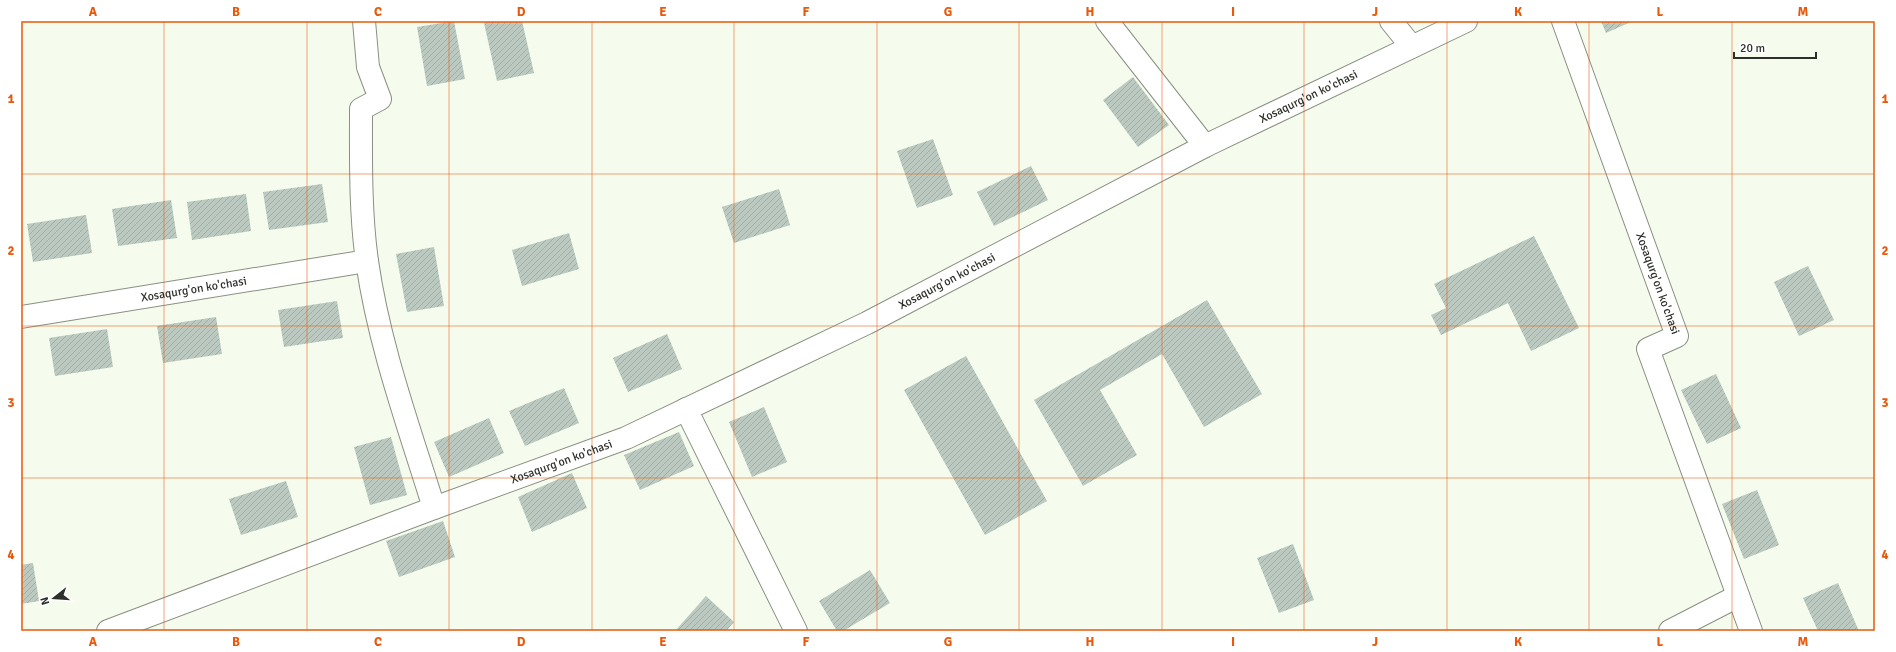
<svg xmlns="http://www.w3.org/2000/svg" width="1896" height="652" font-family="Signika,sans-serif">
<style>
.building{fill:url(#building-hatch)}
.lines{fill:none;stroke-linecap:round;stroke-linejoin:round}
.minor-casing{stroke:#899082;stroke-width:24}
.minor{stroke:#fff;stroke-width:22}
.grid{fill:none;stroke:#e8590c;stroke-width:1;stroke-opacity:0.55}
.labels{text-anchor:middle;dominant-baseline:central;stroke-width:3;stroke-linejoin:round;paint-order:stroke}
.street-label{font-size:12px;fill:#2d302a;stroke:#fff}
.neatline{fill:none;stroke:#e8590c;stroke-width:1.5}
.grid-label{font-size:13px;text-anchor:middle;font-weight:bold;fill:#e8590c}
</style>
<defs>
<pattern id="building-hatch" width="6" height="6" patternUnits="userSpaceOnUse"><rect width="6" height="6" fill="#bbc9c0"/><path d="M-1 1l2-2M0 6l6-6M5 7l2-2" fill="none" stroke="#a1ada5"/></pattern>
</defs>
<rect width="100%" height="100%" fill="#f5fcee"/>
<!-- building -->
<g class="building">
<path d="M 454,21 L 465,79 L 427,86 L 417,27 Z"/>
<path d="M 491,21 L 522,21 L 534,73 L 497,81 L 484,23 Z"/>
<path d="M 1601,21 L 1633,21 L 1606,33 Z"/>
<path d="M 1133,77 L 1169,125 L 1138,147 L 1103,100 Z"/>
<path d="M 933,139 L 953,195 L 917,208 L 897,151 Z"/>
<path d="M 1031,166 L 1048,200 L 994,226 L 977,192 Z"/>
<path d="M 322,184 L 328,222 L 269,230 L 263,192 Z"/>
<path d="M 779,189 L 790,225 L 734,243 L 722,207 Z"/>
<path d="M 246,194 L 251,231 L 192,240 L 187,202 Z"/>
<path d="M 171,200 L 177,238 L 118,246 L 112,209 Z"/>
<path d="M 86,215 L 92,253 L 33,262 L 27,224 Z"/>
<path d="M 569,233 L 579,269 L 522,286 L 512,250 Z"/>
<path d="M 1534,236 L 1579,328 L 1531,351 L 1508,303 L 1441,335 L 1431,315 L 1446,308 L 1434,284 Z"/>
<path d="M 434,247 L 444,306 L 407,312 L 396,254 Z"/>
<path d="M 1808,266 L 1834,320 L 1799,336 L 1774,282 Z"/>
<path d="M 1207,300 L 1262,394 L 1204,427 L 1162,354 L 1100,390 L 1137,455 L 1083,486 L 1034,400 Z"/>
<path d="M 337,301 L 343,338 L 284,347 L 278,310 Z"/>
<path d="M 216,317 L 222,354 L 163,363 L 157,326 Z"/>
<path d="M 107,329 L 113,367 L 55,376 L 49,338 Z"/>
<path d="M 667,334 L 682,369 L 628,392 L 613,358 Z"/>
<path d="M 966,356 L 1047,501 L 985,535 L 904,390 Z"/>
<path d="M 1716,374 L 1741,428 L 1707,444 L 1681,390 Z"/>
<path d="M 564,388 L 579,423 L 525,446 L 509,411 Z"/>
<path d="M 764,407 L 787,462 L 752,477 L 729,422 Z"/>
<path d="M 489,418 L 504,453 L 449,477 L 434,442 Z"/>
<path d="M 679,432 L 694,466 L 640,490 L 624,455 Z"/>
<path d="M 391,437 L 407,495 L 370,505 L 354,447 Z"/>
<path d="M 572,473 L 587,508 L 532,532 L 518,497 Z"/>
<path d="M 286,481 L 298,517 L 241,535 L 229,499 Z"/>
<path d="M 1757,490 L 1779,545 L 1744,559 L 1722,504 Z"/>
<path d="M 443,521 L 455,557 L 399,577 L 386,541 Z"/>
<path d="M 1293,544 L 1314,600 L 1279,613 L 1257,558 Z"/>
<path d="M 33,563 L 39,601 L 21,604 L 21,565 Z"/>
<path d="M 870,570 L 890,603 L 843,631 L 837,631 L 819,601 Z"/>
<path d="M 1838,583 L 1859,631 L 1818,631 L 1803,598 Z"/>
<path d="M 706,596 L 734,622 L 726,631 L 675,631 Z"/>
</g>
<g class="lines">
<defs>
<g id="minor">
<path d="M 364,21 L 368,67 L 380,99 L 361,109 C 361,160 360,211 367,261 C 379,346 409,427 434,508"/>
<path d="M 1107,21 L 1205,146"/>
<path d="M 1391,21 L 1412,47"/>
<path id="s1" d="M 1563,21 L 1677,336 L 1648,349 L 1751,631"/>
<path id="s2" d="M 21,317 L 367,261"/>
<path d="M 686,409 L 796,631"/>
<path id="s3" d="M 108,631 L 434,508 L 626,438 L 867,323 L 1205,146 L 1466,21"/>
<path d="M 1670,631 L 1738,596"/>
</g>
</defs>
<!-- minor casing -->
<use href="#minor" class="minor-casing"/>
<!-- minor -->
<use href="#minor" class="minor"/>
</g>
<!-- grid -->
<path class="grid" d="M 164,21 L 164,631M 307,21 L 307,631M 449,21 L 449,631M 592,21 L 592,631M 734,21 L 734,631M 877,21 L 877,631M 1019,21 L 1019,631M 1162,21 L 1162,631M 1304,21 L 1304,631M 1447,21 L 1447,631M 1589,21 L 1589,631M 1732,21 L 1732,631M 21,174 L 1875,174M 21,326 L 1875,326M 21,478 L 1875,478"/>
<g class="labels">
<!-- street labels -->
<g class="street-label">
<text stroke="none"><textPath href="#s3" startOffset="1316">Xosaqurg'on ko'chasi</textPath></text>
<text stroke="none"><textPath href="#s3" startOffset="910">Xosaqurg'on ko'chasi</textPath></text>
<text stroke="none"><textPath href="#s1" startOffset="279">Xosaqurg'on ko'chasi</textPath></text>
<text stroke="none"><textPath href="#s2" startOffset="175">Xosaqurg'on ko'chasi</textPath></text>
<text stroke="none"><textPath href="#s3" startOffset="484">Xosaqurg'on ko'chasi</textPath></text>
</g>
</g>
<!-- border -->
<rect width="1896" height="652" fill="none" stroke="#ffffff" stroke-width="44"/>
<!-- north arrow -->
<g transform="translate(54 598) rotate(253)" stroke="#ffffff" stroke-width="3" paint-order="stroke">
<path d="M0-3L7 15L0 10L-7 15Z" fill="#2d302a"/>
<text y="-6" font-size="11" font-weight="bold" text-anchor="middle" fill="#2d302a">N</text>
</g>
<!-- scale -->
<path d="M1734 52v6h82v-6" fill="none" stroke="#2d302a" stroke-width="2"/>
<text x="1740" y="52" font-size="12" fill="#2d302a" stroke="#ffffff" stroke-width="3" paint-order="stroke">20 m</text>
<rect x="22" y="22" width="1852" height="608" class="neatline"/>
<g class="grid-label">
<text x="93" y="16">A</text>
<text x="236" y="16">B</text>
<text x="378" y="16">C</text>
<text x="521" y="16">D</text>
<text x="663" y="16">E</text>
<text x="806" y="16">F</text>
<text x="948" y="16">G</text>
<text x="1090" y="16">H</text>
<text x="1233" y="16">I</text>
<text x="1375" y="16">J</text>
<text x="1518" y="16">K</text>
<text x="1660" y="16">L</text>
<text x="1803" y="16">M</text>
<text x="11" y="103">1</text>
<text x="1885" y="103">1</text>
<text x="11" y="255">2</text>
<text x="1885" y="255">2</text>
<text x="11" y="407">3</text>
<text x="1885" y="407">3</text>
<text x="11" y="559">4</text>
<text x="1885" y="559">4</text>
<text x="93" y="646">A</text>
<text x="236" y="646">B</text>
<text x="378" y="646">C</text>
<text x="521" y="646">D</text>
<text x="663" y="646">E</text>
<text x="806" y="646">F</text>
<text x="948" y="646">G</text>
<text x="1090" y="646">H</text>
<text x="1233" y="646">I</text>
<text x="1375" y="646">J</text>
<text x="1518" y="646">K</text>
<text x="1660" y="646">L</text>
<text x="1803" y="646">M</text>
</g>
</svg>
